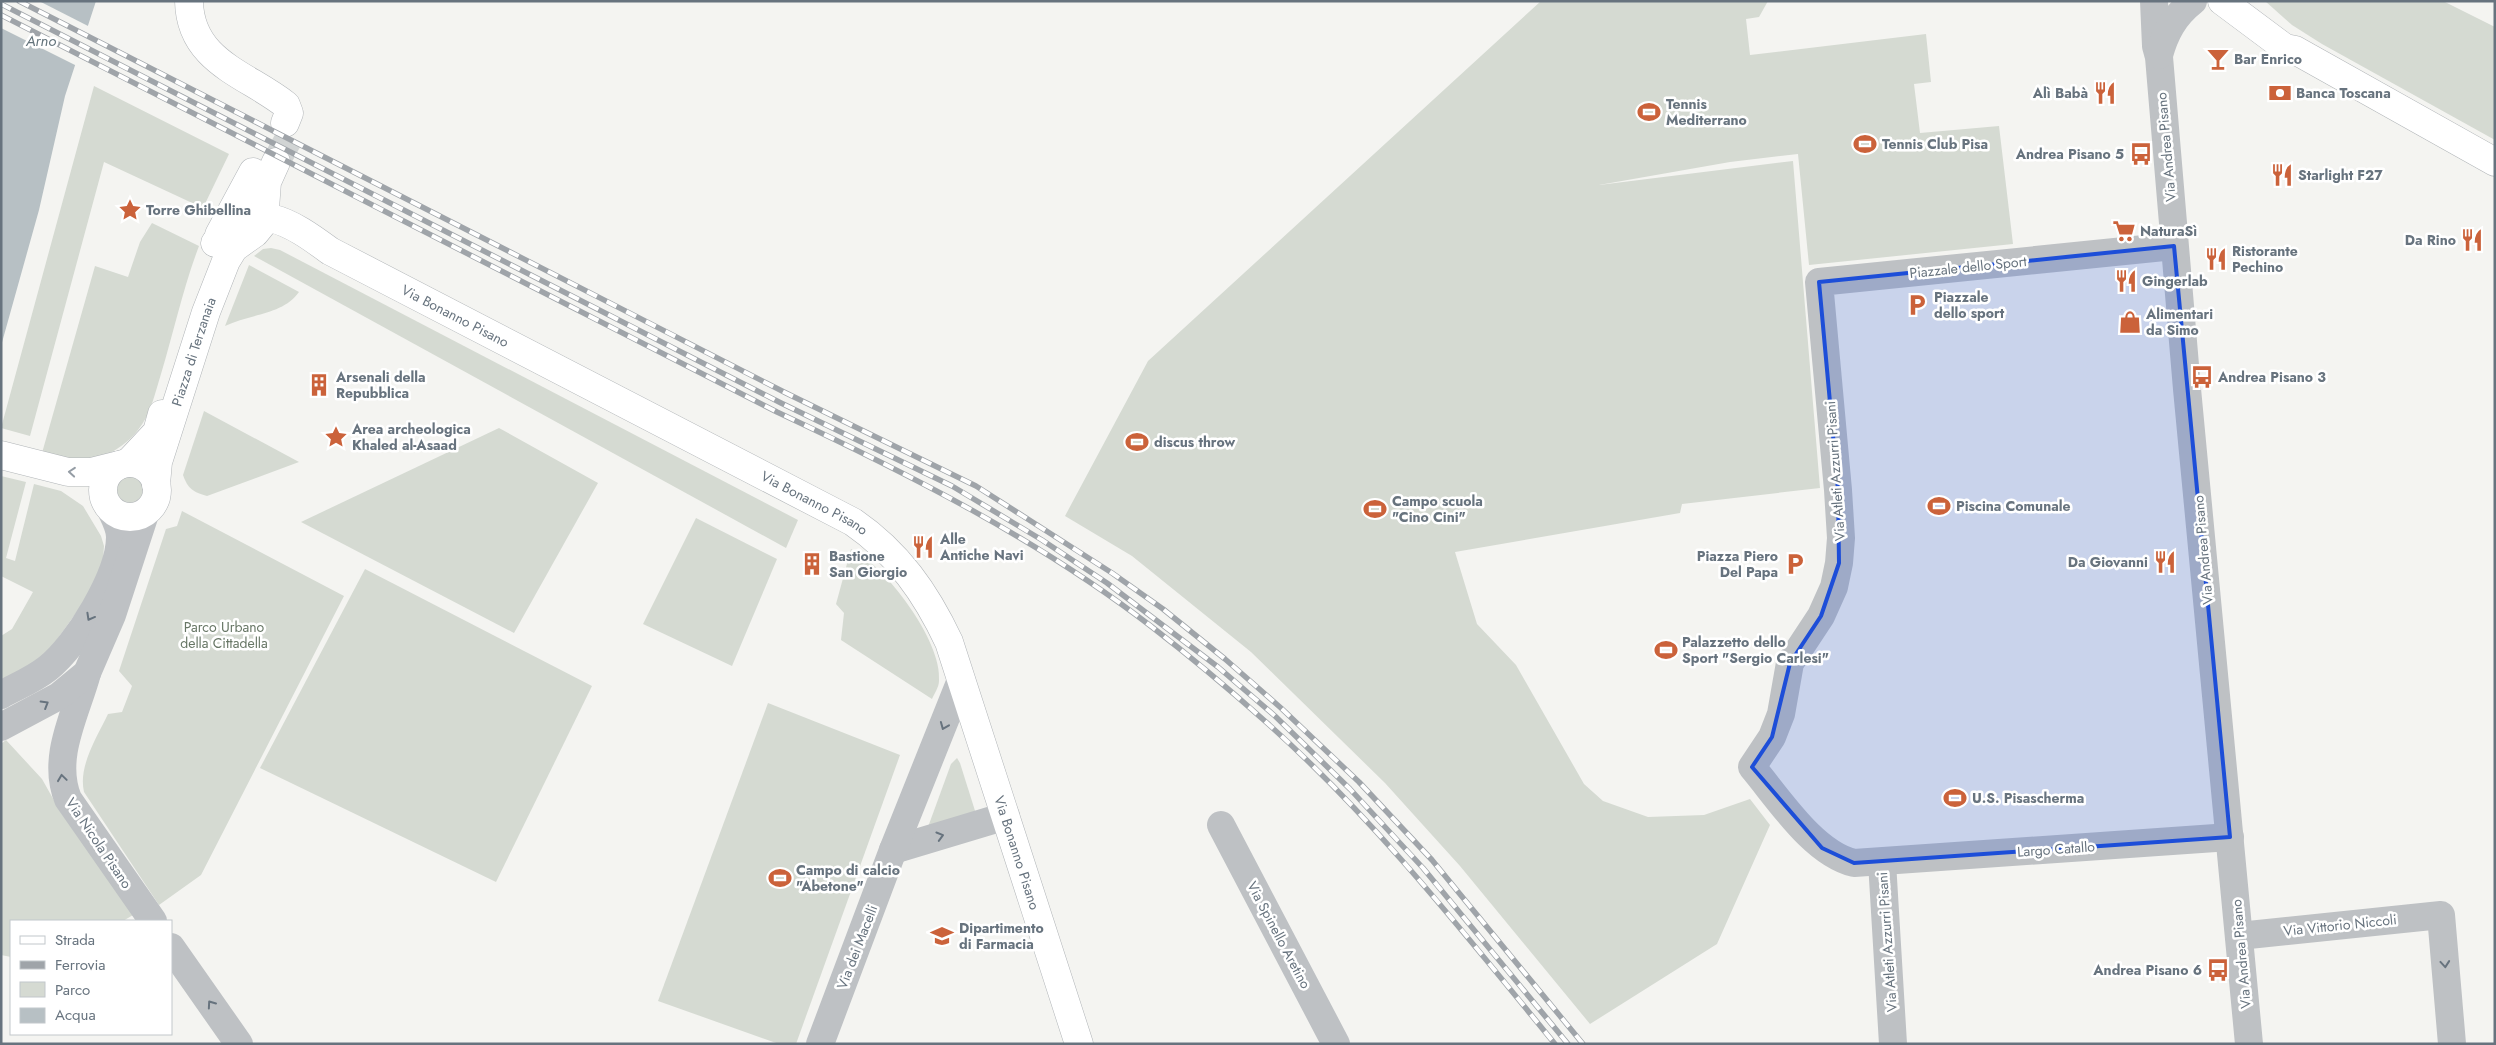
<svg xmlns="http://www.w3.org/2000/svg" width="2496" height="1045" font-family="Jost,sans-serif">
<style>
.green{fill:#d5dad2}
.water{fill:#b7c0c4}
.pier{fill:#f4f4f1}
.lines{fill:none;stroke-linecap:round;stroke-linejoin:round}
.major-tunnel{stroke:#d1d4d4;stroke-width:28;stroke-dasharray:28 14;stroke-linecap:butt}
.major-casing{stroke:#b1b5b8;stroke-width:29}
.minor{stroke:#bec1c4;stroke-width:28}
.major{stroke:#fff;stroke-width:28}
.rail-casing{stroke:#9fa4a9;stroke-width:5.5}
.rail{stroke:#fff;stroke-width:4;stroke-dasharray:11;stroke-linecap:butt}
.oneway{stroke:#959da5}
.oneway2{stroke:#67737e}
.marked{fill:#1d4ed8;fill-opacity:0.2;stroke:#1d4ed8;stroke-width:4;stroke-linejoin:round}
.labels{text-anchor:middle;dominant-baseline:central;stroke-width:5;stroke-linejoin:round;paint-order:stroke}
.poi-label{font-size:14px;font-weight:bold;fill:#67737e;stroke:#fff;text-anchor:start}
.street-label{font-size:14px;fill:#67737e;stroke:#fff}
.park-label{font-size:14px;fill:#677665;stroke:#fff}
.water-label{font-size:15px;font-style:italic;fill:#63737b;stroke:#fff}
</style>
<rect width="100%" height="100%" fill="#f4f4f1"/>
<!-- green -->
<g class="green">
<path d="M 1541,1 L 1768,1 L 1759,17 L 1746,19 L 1750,55 L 1926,34 L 1931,82 L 1914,84 L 1920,133 L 1999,126 L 2013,244 L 1809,265 L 1798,154 L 1730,162 L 1599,185 L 1793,161 L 1820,488 L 1682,504 L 1680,513 L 1455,552 L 1477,624 L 1516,665 L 1584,784 L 1603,801 L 1648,817 L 1704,815 L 1750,799 L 1770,825 L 1717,944 L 1590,1024 L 1460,866 L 1385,783 L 1251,652 L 1132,556 L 1065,516 L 1148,361 Z"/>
<path d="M 2265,1 L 2443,1 L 2495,27 L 2495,140 L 2322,44 L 2292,25 Z"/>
<path d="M 94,86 L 229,154 L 203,208 L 104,162 L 30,436 L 1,428 Z"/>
<path d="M 152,223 L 199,246 C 183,288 174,331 161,374 C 155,393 151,414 138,430 C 125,447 101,461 79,461 C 67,461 53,455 42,453 L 95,266 L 128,277 L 140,242 Z"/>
<path d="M 271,248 L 280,250 L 798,520 L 786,548 L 254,256 L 263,249 Z"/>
<path d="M 249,265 L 299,292 C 283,315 249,314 225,326 Z"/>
<path d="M 204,411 L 299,462 L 207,496 C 193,492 188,489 183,475 Z"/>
<path d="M 499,428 L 598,483 L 514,633 L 301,522 Z"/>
<path d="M 140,470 C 164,487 141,521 122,509 C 117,507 113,501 110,498 L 110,481 Z"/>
<path d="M 1,476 L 26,482 L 6,558 L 15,561 L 34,484 L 61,491 L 83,506 L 101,536 L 104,546 L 103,560 L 91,592 L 43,659 L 1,682 L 1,636 L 12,629 L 33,592 L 1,576 Z"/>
<path d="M 182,511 L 344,596 L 201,875 L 159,905 L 84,792 C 78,766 97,737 108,714 L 122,712 L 132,686 L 119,671 L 166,529 L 177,526 Z"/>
<path d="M 696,518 L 777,559 L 732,666 L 643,624 Z"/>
<path d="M 851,549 C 885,565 943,642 939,681 C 939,687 934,694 932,699 L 841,640 L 844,613 L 836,604 Z"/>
<path d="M 365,569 L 592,686 L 496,882 L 260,768 Z"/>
<path d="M 768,703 L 900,755 L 796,1044 L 779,1044 L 658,1001 Z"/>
<path d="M 6,740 L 42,779 L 60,811 L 133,915 L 123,921 L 11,921 L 11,957 L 1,955 L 1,744 Z"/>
<path d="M 957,758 L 960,763 L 976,814 L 928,827 L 951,764 Z"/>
</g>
<!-- water -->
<path class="water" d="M 1,1 L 96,1 L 65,96 L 39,210 L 1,346 Z"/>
<!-- pier -->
<path class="pier" d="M 1,1 L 39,1 L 90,27 L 77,66 L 1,28 Z"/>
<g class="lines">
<!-- major-tunnel -->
<path class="major-tunnel" d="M 276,162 L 295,127"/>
<defs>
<g id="major">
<path d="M 189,1 C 190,62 247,74 286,105 L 289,113 L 285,123"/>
<path d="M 2222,1 L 2285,48 L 2295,50 L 2495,162"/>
<path d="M 219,235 L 253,172"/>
<path id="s1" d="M 215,243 C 252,195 292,223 330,251 L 853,522 C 898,553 926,593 949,642 L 1079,1044"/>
<path d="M 1,455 L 68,472 L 91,472 L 119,465"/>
<path d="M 128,463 L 157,432 L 162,414"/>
<circle cx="130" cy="490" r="27"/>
<path id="s2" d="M 156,484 L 158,462 L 206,312 L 226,261 L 234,248 L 255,233 L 264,222 L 267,182 L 276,162"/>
</g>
</defs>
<!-- major casing -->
<use href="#major" class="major-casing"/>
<!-- minor -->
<g class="minor">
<path d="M 2154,1 L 2156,46 L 2159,57 L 2187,389 L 2249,1044"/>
<path d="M 2159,55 C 2165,33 2174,16 2193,1"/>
<path d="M 2174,246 L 1819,282 L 1838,490 L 1841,538 L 1839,563 L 1834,587 L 1821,616 L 1790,663 L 1781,714 L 1772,737 L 1752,767 C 1779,799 1813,853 1854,863 L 2230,837"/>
<path d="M 87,673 C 76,714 51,757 68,799 L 153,921"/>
<path d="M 1,695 C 17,686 33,680 48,668 C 77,645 120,575 120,537 C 120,527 114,517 110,508"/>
<path d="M 1,727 L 59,696 L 87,673 L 112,615 L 146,511"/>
<path d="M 1221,825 L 1336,1044"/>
<path d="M 893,850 L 1006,816"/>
<path d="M 1882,862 L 1893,1044"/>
<path d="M 2239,936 L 2441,915 L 2452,1044"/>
<path d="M 171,947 L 239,1044"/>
<path d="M 820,1044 L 893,850 L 961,680"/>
</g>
<!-- major -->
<use href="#major" class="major"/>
<defs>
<g id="rail">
<path d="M 19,1 L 786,393 L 976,486 L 1112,573 L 1163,609 L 1225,659 L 1281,708 L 1359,782 L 1432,860 L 1583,1044"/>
<path d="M 1,4 L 781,403 L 952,486 L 1042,540 L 1107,583 L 1218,667 L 1275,716 L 1350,789 L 1423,868 L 1568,1044"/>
<path d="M 1,15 L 777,412 C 907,473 1038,539 1152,627 C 1191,657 1229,689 1266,722 C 1374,818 1464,933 1555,1044"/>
</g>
</defs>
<!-- rail casing -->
<use href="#rail" class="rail-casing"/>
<!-- rail -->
<use href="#rail" class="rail"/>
</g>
<!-- one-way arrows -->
<defs><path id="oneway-chevron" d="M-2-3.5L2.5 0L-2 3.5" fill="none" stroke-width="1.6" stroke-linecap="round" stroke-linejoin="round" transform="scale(1.25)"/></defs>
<use class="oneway" href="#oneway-chevron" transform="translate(72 472) rotate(-175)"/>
<g class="oneway2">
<use href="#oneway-chevron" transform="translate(90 617) rotate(119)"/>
<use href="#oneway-chevron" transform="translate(45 704) rotate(-31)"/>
<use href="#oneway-chevron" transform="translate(944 726) rotate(112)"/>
<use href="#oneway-chevron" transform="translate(62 778) rotate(-98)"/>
<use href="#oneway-chevron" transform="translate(940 836) rotate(-16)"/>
<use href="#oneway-chevron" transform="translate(2445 964) rotate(85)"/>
<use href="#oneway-chevron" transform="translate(211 1004) rotate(-125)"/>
</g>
<!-- marked area -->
<path class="marked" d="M 2174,246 L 2230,837 L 1854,863 L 1822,848 L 1752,767 L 1772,737 L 1790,663 L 1821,616 L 1839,563 L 1838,490 L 1819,282 Z"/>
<!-- icons -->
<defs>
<symbol id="bar-bare" viewBox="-9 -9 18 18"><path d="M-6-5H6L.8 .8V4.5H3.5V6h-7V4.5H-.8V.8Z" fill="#cb623a" stroke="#fff" stroke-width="2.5" paint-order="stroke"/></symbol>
<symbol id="restaurant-bare" viewBox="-9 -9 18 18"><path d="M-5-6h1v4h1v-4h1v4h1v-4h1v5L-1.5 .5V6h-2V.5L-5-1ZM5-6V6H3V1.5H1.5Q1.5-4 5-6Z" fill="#cb623a" stroke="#fff" stroke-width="2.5" paint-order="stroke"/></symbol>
<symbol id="bank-bare" viewBox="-9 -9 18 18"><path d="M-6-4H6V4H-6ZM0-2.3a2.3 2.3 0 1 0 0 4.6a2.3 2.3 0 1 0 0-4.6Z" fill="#cb623a" stroke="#fff" stroke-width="2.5" paint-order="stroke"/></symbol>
<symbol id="stadium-bare" viewBox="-9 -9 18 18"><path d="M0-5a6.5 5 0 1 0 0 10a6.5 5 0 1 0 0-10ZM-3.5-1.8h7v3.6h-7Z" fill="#cb623a" stroke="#fff" stroke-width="2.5" paint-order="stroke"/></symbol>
<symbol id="bus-bare" viewBox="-9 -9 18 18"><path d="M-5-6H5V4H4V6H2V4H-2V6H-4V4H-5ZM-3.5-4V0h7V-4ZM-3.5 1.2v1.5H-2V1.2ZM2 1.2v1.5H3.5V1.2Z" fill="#cb623a" stroke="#fff" stroke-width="2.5" paint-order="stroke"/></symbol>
<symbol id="sight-bare" viewBox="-9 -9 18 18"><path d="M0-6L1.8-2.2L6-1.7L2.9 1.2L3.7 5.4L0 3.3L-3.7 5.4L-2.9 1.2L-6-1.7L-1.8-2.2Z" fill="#cb623a" stroke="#fff" stroke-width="2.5" paint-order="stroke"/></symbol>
<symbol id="supermarket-bare" viewBox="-9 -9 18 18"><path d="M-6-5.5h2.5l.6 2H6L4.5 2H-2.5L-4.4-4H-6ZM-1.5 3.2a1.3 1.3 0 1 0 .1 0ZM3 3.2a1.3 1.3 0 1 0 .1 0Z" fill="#cb623a" stroke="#fff" stroke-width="2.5" paint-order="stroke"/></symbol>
<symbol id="parking-bare" viewBox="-9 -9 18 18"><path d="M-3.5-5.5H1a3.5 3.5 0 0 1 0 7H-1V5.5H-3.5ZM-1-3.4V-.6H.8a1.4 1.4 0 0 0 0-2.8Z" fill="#cb623a" stroke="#fff" stroke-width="2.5" paint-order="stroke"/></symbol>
<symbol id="shop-bare" viewBox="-9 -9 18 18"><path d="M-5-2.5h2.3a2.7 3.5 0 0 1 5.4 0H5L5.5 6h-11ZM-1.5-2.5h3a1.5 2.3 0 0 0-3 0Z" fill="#cb623a" stroke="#fff" stroke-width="2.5" paint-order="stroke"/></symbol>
<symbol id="building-bare" viewBox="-9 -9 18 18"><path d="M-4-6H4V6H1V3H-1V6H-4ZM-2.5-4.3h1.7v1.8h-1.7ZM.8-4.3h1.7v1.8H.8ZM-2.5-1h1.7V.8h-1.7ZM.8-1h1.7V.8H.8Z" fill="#cb623a" stroke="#fff" stroke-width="2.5" paint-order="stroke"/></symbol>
<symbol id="university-bare" viewBox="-9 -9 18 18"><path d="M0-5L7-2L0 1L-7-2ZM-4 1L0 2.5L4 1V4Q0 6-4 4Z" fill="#cb623a" stroke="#fff" stroke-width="2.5" paint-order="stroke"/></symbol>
</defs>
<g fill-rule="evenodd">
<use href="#bar-bare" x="2202" y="43" width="32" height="32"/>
<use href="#restaurant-bare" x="2089" y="77" width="32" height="32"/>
<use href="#bank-bare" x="2264" y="77" width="32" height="32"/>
<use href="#stadium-bare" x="1633" y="96" width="32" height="32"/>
<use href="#stadium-bare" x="1849" y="128" width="32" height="32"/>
<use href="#bus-bare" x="2125" y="138" width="32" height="32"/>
<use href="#restaurant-bare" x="2266" y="159" width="32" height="32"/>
<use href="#sight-bare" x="114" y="194" width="32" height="32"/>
<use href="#supermarket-bare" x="2108" y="215" width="32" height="32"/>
<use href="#restaurant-bare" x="2456" y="224" width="32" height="32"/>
<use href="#restaurant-bare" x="2200" y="243" width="32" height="32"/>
<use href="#restaurant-bare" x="2110" y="265" width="32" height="32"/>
<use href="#parking-bare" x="1901" y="289" width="32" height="32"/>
<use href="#shop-bare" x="2114" y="306" width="32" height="32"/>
<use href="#bus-bare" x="2186" y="361" width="32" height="32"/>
<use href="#building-bare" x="303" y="369" width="32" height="32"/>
<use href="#sight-bare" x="320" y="421" width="32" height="32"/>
<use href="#stadium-bare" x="1121" y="426" width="32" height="32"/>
<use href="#stadium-bare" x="1923" y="490" width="32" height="32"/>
<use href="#stadium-bare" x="1359" y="493" width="32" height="32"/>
<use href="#restaurant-bare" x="907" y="531" width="32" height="32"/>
<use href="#restaurant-bare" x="2149" y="546" width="32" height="32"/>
<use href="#building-bare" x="796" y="548" width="32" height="32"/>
<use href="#parking-bare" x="1779" y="548" width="32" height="32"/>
<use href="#stadium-bare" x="1650" y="634" width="32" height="32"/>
<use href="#stadium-bare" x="1939" y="782" width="32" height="32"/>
<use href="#stadium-bare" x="764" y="862" width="32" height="32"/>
<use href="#university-bare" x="926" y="920" width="32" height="32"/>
<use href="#bus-bare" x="2202" y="954" width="32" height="32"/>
</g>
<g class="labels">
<!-- poi labels -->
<g class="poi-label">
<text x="2234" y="59">Bar Enrico</text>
<text x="2088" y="93" text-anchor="end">Alì Babà</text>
<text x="2296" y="93">Banca Toscana</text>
<text x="1666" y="104">Tennis<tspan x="1666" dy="16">Mediterrano</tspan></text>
<text x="1882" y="144">Tennis Club Pisa</text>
<text x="2124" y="154" text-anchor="end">Andrea Pisano 5</text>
<text x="2298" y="175">Starlight F27</text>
<text x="146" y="210">Torre Ghibellina</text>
<text x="2140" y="231">NaturaSì</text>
<text x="2456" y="240" text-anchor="end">Da Rino</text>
<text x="2232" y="251">Ristorante<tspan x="2232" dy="16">Pechino</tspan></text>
<text x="2142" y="281">Gingerlab</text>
<text x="1934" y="297">Piazzale<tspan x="1934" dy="16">dello sport</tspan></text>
<text x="2146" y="314">Alimentari<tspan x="2146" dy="16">da Simo</tspan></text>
<text x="336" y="377">Arsenali della<tspan x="336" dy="16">Repubblica</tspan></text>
<text x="2218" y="377">Andrea Pisano 3</text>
<text x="352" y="429">Area archeologica<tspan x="352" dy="16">Khaled al-Asaad</tspan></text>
<text x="1154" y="442">discus throw</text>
<text x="1392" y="501">Campo scuola<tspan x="1392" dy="16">"Cino Cini"</tspan></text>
<text x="1956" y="506">Piscina Comunale</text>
<text x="940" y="539">Alle<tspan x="940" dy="16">Antiche Navi</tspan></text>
<text x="829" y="556">Bastione<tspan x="829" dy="16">San Giorgio</tspan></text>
<text x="1778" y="556" text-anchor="end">Piazza Piero<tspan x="1778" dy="16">Del Papa</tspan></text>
<text x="2148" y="562" text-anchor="end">Da Giovanni</text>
<text x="1682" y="642">Palazzetto dello<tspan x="1682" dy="16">Sport "Sergio Carlesi"</tspan></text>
<text x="1972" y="798">U.S. Pisascherma</text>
<text x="796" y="870">Campo di calcio<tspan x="796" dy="16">"Abetone"</tspan></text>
<text x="959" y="928">Dipartimento<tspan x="959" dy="16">di Farmacia</tspan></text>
<text x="2202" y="970" text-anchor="end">Andrea Pisano 6</text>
</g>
<!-- street labels -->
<g class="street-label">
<text transform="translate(2166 147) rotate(-95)">Via Andrea Pisano</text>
<text transform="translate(1968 267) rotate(-6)">Piazzale dello Sport</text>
<text stroke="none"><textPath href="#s1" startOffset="274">Via Bonanno Pisano</textPath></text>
<text stroke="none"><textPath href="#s2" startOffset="138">Piazza di Terzanaia</textPath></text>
<text transform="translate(1835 471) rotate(-94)">Via Atleti Azzurri Pisani</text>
<text stroke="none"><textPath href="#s1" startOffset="679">Via Bonanno Pisano</textPath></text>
<text transform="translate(2203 550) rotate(-95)">Via Andrea Pisano</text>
<text transform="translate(99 843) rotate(56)">Via Nicola Pisano</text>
<text transform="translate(2056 849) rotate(-4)">Largo Catallo</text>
<text stroke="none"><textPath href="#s1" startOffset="1099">Via Bonanno Pisano</textPath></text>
<text transform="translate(2340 925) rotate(-6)">Via Vittorio Niccoli</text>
<text transform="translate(1279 935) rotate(62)">Via Spinello Aretino</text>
<text transform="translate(1887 942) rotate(-94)">Via Atleti Azzurri Pisani</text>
<text transform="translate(857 947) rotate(-69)">Via dei Macelli</text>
<text transform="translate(2241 954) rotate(-95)">Via Andrea Pisano</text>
</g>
<!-- park labels -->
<g class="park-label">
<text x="224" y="627">Parco Urbano<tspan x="224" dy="16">della Cittadella</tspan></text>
</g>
<!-- water labels -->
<g class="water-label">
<text x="41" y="41">Arno</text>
</g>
</g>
<!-- border -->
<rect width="2496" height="1045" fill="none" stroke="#67737e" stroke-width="5"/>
<!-- legend -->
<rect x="10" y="920" width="162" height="115" fill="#ffffff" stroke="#c2c7cb"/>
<rect x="20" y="936" width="25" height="8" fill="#ffffff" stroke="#c2c7cb"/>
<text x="55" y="945" font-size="15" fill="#67737e">Strada</text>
<rect x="20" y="961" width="25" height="8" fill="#9fa4a9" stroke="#c2c7cb"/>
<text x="55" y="970" font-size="15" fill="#67737e">Ferrovia</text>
<rect x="20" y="982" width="25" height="15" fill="#d5dad2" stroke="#c2c7cb"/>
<text x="55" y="995" font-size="15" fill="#67737e">Parco</text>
<rect x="20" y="1008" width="25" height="15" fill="#b7c0c4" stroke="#c2c7cb"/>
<text x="55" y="1020" font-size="15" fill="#67737e">Acqua</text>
</svg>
